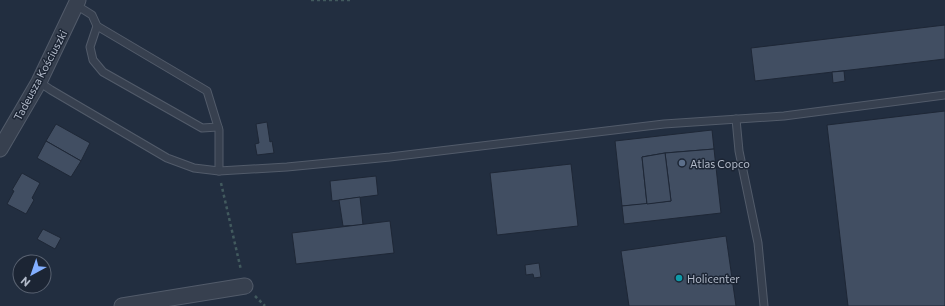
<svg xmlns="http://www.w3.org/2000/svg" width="945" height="306" font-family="Commissioner,sans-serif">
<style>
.building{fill:#414e62;stroke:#1e2736}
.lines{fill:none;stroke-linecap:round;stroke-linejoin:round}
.service-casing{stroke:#525b6a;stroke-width:9}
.minor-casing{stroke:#525b6a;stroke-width:17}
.path{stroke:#425a5e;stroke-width:2.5;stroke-dasharray:3 3;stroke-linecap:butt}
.service{stroke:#37404f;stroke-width:7}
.minor{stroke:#37404f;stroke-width:15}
.service-dot{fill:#5c6f8a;stroke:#1c2534;stroke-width:1.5}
.culture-dot{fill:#0f9aa8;stroke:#1c2534;stroke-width:1.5}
.labels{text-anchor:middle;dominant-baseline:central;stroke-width:3;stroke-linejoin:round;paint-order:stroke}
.street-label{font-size:11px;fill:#b3bbca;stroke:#1c2534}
.poi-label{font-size:11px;fill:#b3bbca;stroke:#1c2534;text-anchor:start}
</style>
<rect width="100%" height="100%" fill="#222e40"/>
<!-- building -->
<g class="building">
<path d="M 945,25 L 945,59 L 755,81 L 751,48 Z"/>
<path d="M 844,71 L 845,81 L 833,83 L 832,72 Z"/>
<path d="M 945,111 L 945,306 L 848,306 L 827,125 Z"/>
<path d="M 267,122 L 270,142 L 272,141 L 274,153 L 257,155 L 255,144 L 259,143 L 256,124 Z"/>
<path d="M 56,124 L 90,143 L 81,161 L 46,141 Z"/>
<path d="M 712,130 L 714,149 L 665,153 L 642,157 L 647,204 L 622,206 L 615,141 Z"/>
<path d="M 46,141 L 81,161 L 71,177 L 37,158 Z"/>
<path d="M 714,149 L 721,213 L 624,224 L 622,206 L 671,201 L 665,153 Z"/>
<path d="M 665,153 L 671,201 L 647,204 L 642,157 Z"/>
<path d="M 571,164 L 578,226 L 497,235 L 490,173 Z"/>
<path d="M 22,173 L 40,183 L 32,198 L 34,200 L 26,214 L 7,204 L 14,191 L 12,190 Z"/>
<path d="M 376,176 L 378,195 L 332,201 L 330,181 Z"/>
<path d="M 360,197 L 363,225 L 343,226 L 339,200 Z"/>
<path d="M 390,221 L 394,253 L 296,264 L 292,233 Z"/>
<path d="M 43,229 L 61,238 L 55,249 L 37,239 Z"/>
<path d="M 726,236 L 736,306 L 629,306 L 621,251 Z"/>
<path d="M 539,263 L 541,277 L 534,278 L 533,274 L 526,275 L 525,265 Z"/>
</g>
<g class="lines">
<defs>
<g id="service">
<path d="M 76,5 L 92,15 L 97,26 L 207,91 L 219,130 L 219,171"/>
<path d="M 97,26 L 90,47 L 93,60 L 103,72 L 202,128 L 218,127"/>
<path d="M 39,82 L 51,90 L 167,158 L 194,168 L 219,171 L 287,167 L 390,157 L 664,124 L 784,116 L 945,95"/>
<path d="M 736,119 L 739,151 L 758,243 L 764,306"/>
</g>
<g id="minor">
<path d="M 0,149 L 39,82 L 78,0"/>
<path d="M 122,306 L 245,286"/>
</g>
</defs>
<!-- service casing -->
<use href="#service" class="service-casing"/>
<!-- minor casing -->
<use href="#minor" class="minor-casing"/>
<!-- path -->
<g class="path">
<path d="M 311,0 L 350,0"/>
<path d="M 221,183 L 241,270"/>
<path d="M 255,296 L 265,306"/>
</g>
<!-- service -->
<use href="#service" class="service"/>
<!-- minor -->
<use href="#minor" class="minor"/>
</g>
<!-- markers -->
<circle class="service-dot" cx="682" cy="163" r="4"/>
<circle class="culture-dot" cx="679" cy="278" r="4"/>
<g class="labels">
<!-- street labels -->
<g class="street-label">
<text transform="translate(40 75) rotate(-62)">Tadeusza Kościuszki</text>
</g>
<!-- poi labels -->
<g class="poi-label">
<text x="690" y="163">Atlas Copco</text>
<text x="687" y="278">Holicenter</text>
</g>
</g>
<!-- north arrow -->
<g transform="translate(32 274) rotate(220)"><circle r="19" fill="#1c2534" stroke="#586170"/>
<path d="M0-3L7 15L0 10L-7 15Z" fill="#83afff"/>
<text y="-6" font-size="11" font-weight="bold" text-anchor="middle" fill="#b3bbca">N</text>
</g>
</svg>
